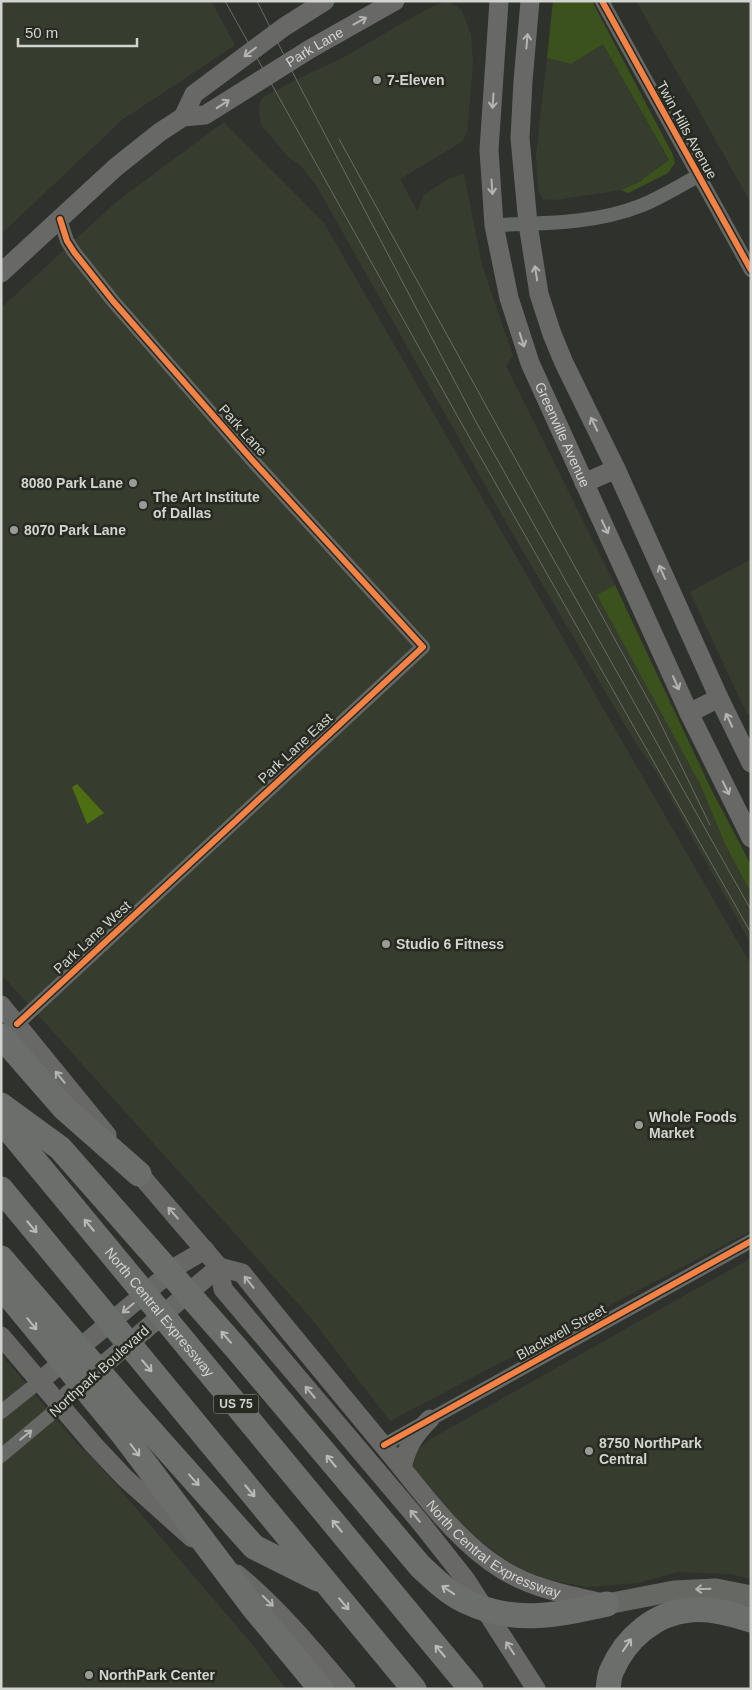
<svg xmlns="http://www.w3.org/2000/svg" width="752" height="1690" font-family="Helvetica,sans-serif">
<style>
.built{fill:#363d2f}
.green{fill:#3c521c}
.water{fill:#4d6e11}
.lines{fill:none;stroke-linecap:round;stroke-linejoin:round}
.street{stroke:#666865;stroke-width:14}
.secondary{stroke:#686967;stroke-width:19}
.primary{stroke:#666863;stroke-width:21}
.highway{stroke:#6b6e6a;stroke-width:25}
.tram{stroke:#6a6c68;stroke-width:1}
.cycleway-casing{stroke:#262a21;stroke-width:9}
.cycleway{stroke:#f48246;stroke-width:6}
.oneway{stroke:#b2b5b0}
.oneway2{stroke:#b8bbb6}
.oneway3{stroke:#b2b4af}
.poi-dot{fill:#999c96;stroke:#262a21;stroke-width:2}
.labels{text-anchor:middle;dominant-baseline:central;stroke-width:5;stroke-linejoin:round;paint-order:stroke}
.shield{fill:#262a21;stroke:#9ea29b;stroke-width:1}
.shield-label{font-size:12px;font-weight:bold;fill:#d2d5cf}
.street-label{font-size:14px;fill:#d2d5cf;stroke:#262a21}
.poi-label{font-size:14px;font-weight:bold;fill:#d2d5cf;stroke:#262a21;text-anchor:start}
</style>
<rect width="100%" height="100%" fill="#2f322c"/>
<!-- built -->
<g class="built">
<path d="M 1,1 L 211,1 L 235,45 L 122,120 L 1,234 Z"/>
<path d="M 447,1 L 461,9 L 471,34 L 473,64 L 467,132 L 463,141 L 400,179 L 417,211 L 424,195 L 448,179 L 464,174 L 482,265 L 513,356 L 506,366 L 615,585 L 598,595 L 700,784 L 725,844 L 751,893 L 751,944 L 658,775 L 633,739 L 507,524 L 316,185 L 301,166 L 288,157 L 262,126 L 259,115 L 260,102 L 262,98 L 303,76 L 339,60 L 427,9 Z"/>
<path d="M 636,1 L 751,1 L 751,203 L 693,100 Z"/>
<path d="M 603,44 L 669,161 L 639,182 L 621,190 L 556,200 L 543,199 L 540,195 L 538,190 L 536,156 L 547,58 L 571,64 Z"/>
<path d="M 224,122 L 324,223 L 751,965 L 751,1231 L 390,1421 L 310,1317 L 1,974 L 1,308 L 116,202 Z"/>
<path d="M 751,559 L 751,714 L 747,714 L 690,592 Z"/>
<path d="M 751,1258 L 751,1579 L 729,1574 L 678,1572 L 638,1583 L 587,1587 L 544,1579 L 515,1566 L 469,1533 L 413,1471 L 414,1453 L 429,1440 Z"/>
<path d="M 1,1354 L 78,1445 L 93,1458 L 251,1643 L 286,1689 L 1,1689 Z"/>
</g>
<!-- green -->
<g class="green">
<path d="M 553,1 L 592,1 L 673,155 L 675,163 L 668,173 L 628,193 L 621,190 L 639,182 L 669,160 L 603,44 L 571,64 L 547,58 Z"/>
<path d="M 615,585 L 711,789 L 751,865 L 751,893 L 725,844 L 700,784 L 597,595 Z"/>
</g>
<!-- water -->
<path class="water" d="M 77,784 L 104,813 L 87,824 L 72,787 Z"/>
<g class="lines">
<!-- street -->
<g class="street">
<path d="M 602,1 L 751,270"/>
<path d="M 494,225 C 543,223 594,224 640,206 C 660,198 679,186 698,176"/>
<path d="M 17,1024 L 423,647 L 253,461 L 113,301 L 74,252 L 67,241 L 60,219"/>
<path d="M 1,1412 L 40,1381"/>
<path d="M 384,1445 L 751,1241"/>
<path d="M 1,1456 L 51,1414 L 59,1404"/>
</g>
<!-- secondary -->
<g class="secondary">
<path id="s1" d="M 499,1 L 489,150 L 494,225 L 509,298 L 530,363 L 689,713 L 751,838"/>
<path d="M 530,1 L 523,81 L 520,138 L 528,224 L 539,294 L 552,334 L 564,363 L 616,469 L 719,698 L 751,763"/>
<path d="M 183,117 L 194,94 L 284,27 L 325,1"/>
<path id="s2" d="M 1,273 L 116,167 L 160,132 L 183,117 L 205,115 L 310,49 L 395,1"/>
<path d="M 584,483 L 616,469"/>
<path d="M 689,713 L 719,698"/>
<path d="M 1,1005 L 107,1135"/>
<path d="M 131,1164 L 219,1267 L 223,1289 L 421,1523 L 466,1580 L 536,1689"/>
<path id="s3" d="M 219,1267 L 242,1273 C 288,1331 336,1388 383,1445 C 419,1488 455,1541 503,1570 C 534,1589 569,1595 603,1603"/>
<path d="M 1,1336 L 93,1444 L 125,1478 L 192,1538"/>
<path d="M 40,1381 L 179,1265 L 205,1250"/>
<path d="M 59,1404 L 68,1395 L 219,1267"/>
<path d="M 402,1468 C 407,1446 414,1435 430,1419"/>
<path d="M 237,1574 C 278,1608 311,1648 346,1689"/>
</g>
<!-- primary -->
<path class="primary" d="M 607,1604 L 674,1591 L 716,1589 L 751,1596"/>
<!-- highway -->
<g class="highway">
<path d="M 1,1036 L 64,1108 L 139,1174"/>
<path d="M 1,1105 L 60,1148 L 237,1349 L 420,1566 C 434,1579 448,1593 465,1601 C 514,1625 557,1615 607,1604"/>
<path id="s4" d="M 1,1120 L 471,1689"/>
<path d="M 1,1189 L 414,1689"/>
<path d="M 1,1258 L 132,1410 L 254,1547 L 318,1579"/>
<path d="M 1,1286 L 122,1433 L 253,1607 L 321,1689"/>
<path d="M 608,1689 C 609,1683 609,1675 612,1670 C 626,1638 655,1613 690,1610 C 711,1608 731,1614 751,1620"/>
</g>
<!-- tram -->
<g class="tram">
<path d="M 225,1 L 463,426 L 751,933"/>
<path d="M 257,1 L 297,81 L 475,420 L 751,910"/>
<path d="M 339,139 L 656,714 L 710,825"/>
</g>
<defs>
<g id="cycleway">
<path d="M 602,1 L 751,270"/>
<path d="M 17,1024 L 423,647 L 253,461 L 113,301 L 74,252 L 67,241 L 60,219"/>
<path d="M 384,1445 L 751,1241"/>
</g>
</defs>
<!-- cycleway casing -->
<use href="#cycleway" class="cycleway-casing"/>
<!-- cycleway -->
<use href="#cycleway" class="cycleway"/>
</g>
<!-- one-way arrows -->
<defs><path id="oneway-shaft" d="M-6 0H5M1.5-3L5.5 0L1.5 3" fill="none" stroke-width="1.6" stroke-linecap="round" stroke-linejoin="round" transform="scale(1.25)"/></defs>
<g class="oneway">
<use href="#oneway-shaft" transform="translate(360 21) rotate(-29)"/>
<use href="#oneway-shaft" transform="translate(527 41) rotate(-85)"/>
<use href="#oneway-shaft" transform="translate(250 52) rotate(143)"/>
<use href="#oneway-shaft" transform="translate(493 101) rotate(94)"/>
<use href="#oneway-shaft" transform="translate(223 104) rotate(-33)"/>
<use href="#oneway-shaft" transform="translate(492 187) rotate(86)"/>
<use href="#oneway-shaft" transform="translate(536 273) rotate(-99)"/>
<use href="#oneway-shaft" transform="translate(522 340) rotate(72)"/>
<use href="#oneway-shaft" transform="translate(594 424) rotate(-116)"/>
<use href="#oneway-shaft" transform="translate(605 527) rotate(65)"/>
<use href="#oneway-shaft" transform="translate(662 572) rotate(-114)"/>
<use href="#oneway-shaft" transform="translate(676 683) rotate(66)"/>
<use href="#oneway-shaft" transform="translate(729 720) rotate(-115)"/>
<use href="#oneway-shaft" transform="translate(726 788) rotate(64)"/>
<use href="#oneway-shaft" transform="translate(60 1077) rotate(-129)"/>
<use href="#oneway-shaft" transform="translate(173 1213) rotate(-131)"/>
<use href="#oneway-shaft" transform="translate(249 1282) rotate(-129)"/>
<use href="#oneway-shaft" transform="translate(128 1308) rotate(140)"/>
<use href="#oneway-shaft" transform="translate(310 1392) rotate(-130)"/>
<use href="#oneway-shaft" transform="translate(415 1516) rotate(-130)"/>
<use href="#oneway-shaft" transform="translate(268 1601) rotate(45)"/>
<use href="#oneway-shaft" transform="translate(510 1648) rotate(-123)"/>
</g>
<g class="oneway2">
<use href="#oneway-shaft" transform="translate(89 1225) rotate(-130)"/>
<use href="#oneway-shaft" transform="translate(32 1227) rotate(50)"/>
<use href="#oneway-shaft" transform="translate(32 1324) rotate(51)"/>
<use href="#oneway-shaft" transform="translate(226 1337) rotate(-131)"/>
<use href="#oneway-shaft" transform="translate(147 1366) rotate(50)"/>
<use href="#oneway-shaft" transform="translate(135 1450) rotate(53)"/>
<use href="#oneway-shaft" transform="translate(331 1461) rotate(-130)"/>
<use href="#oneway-shaft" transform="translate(194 1480) rotate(48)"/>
<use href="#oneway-shaft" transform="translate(250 1491) rotate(50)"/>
<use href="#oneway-shaft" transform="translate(337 1526) rotate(-130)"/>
<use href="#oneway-shaft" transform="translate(448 1590) rotate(-146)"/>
<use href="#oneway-shaft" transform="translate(344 1604) rotate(50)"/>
<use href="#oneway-shaft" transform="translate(627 1645) rotate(-56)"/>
<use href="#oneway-shaft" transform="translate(440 1651) rotate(-130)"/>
</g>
<g class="oneway3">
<use href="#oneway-shaft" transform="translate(26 1435) rotate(-40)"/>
<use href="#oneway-shaft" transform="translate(703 1589) rotate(178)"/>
</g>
<!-- markers -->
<g class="poi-dot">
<circle cx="377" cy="80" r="5"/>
<circle cx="133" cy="483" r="5"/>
<circle cx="143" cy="505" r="5"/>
<circle cx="14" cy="530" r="5"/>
<circle cx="386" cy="944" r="5"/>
<circle cx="639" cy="1125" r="5"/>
<circle cx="589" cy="1451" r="5"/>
<circle cx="89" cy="1675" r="5"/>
</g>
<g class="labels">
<!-- shield labels -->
<rect class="shield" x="213.5" y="1394.5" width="45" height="19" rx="4"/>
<g class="shield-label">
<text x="236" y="1404">US 75</text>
</g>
<!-- street labels -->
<g class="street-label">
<text stroke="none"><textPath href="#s2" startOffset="391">Park Lane</textPath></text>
<text transform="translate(687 130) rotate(61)">Twin Hills Avenue</text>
<text transform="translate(243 430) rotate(48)">Park Lane</text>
<text stroke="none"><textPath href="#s1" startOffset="446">Greenville Avenue</textPath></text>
<text transform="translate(295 748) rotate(-43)">Park Lane East</text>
<text transform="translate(92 937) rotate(-43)">Park Lane West</text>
<text stroke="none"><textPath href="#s4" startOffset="249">North Central Expressway</textPath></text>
<text transform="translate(561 1332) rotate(-29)">Blackwell Street</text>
<text transform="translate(99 1371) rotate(-42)">Northpark Boulevard</text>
<text stroke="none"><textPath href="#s3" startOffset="401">North Central Expressway</textPath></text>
</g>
<!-- poi labels -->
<g class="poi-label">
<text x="387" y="80">7-Eleven</text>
<text x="123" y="483" text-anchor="end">8080 Park Lane</text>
<text x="153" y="497">The Art Institute<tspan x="153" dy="16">of Dallas</tspan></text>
<text x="24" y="530">8070 Park Lane</text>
<text x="396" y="944">Studio 6 Fitness</text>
<text x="649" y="1117">Whole Foods<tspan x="649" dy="16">Market</tspan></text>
<text x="599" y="1443">8750 NorthPark<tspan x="599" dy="16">Central</tspan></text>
<text x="99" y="1675">NorthPark Center</text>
</g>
</g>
<!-- border -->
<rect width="752" height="1690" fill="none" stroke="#d2d5cf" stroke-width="5"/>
<!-- scale -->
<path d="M18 38v8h119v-8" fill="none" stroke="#d2d5cf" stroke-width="2.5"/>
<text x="25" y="38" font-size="15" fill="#d2d5cf" stroke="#262a21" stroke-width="4" paint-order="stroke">50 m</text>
</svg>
